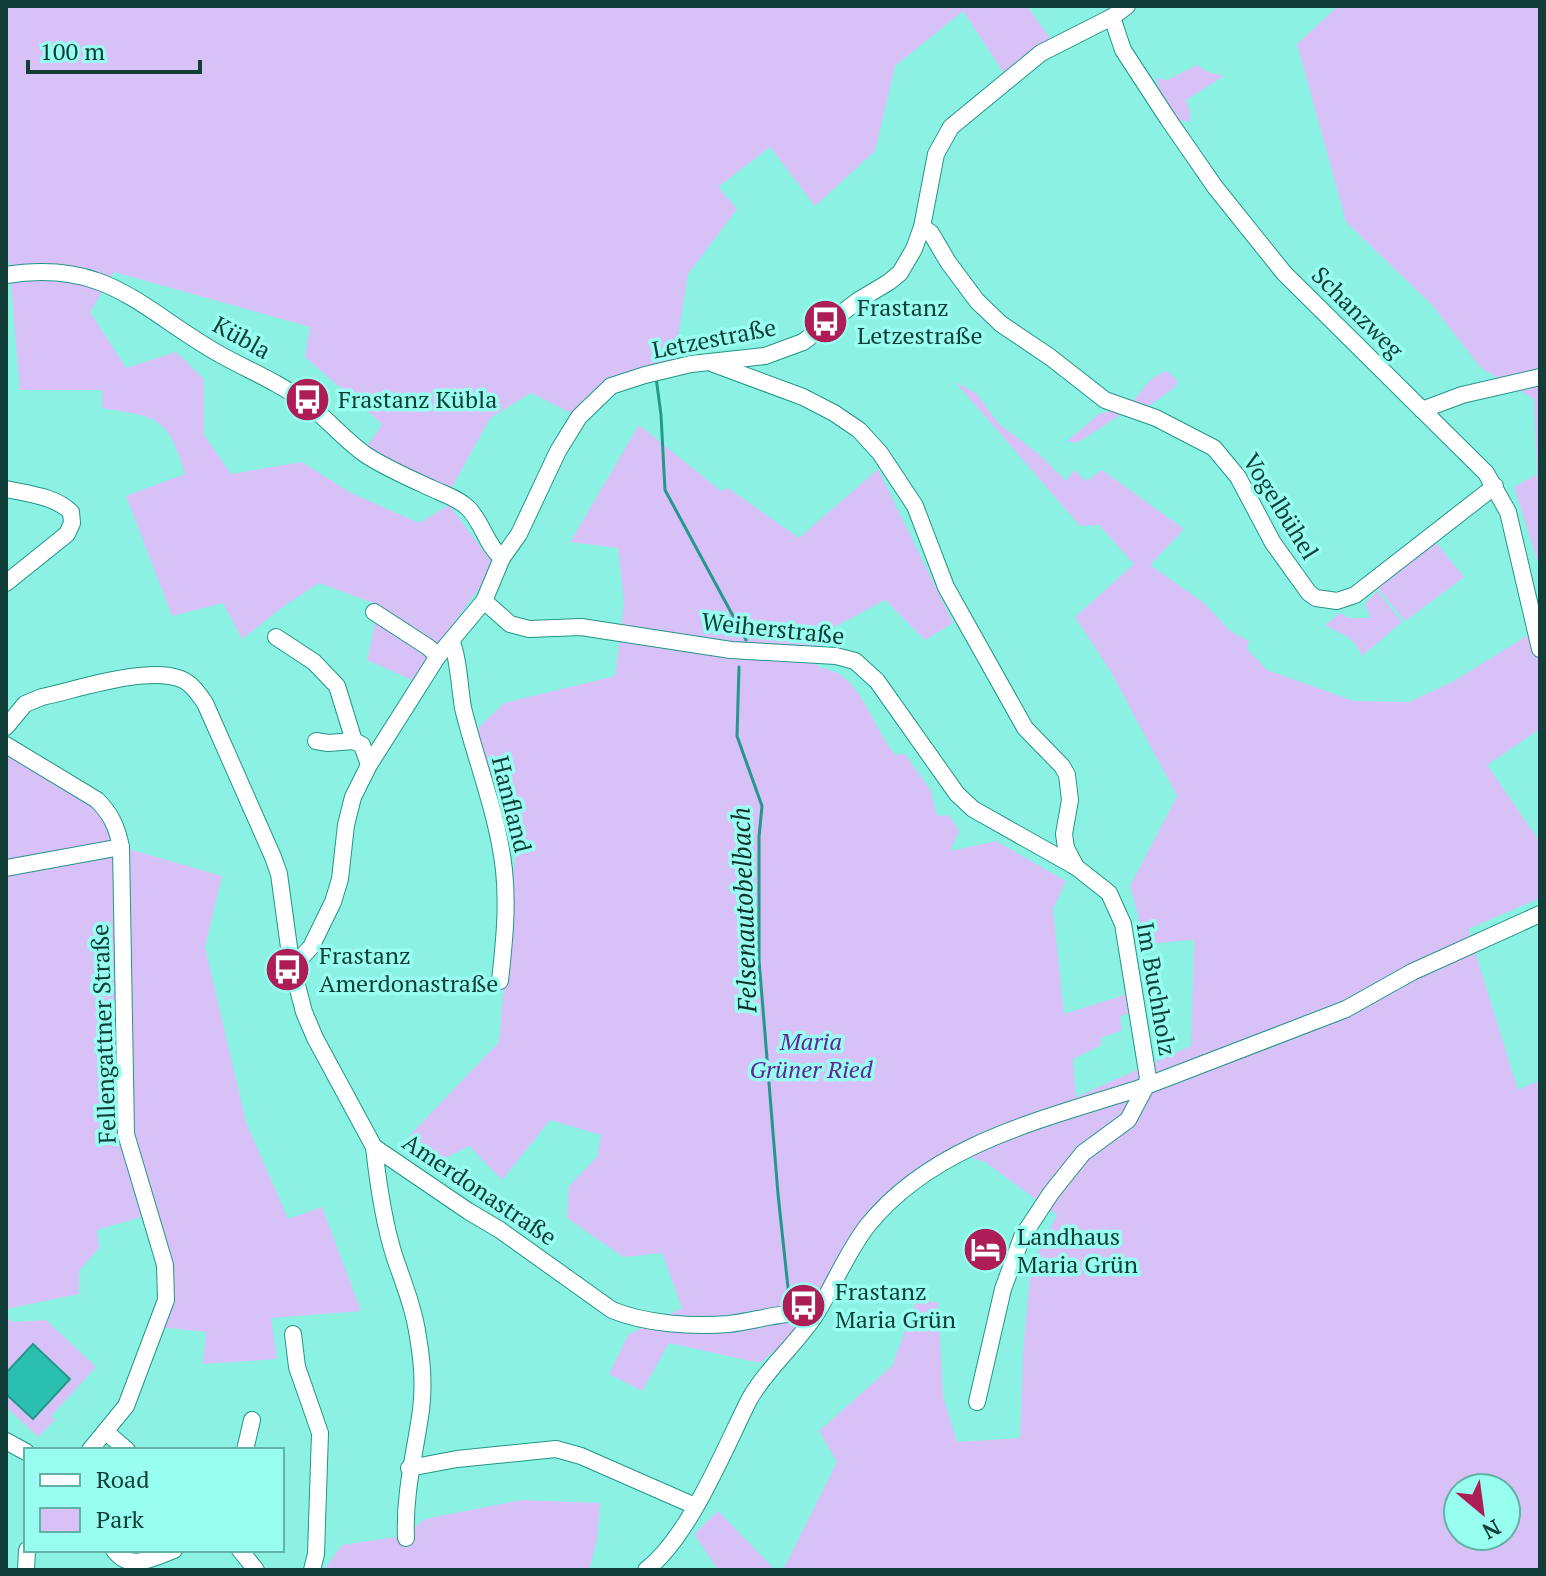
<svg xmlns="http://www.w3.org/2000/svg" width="1546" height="1576" font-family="'PT Serif',serif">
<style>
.green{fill:#d8c1f7;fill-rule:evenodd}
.water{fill:#2bbfaf;stroke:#23988b;stroke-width:2}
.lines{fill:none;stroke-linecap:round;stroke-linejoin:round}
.stream{stroke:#23988b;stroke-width:3}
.minor-casing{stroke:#239588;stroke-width:18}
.minor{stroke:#fff;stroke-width:16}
.labels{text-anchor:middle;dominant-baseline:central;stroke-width:7;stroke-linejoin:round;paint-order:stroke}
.poi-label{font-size:24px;fill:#113e38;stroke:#98fff0;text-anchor:start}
.street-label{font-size:24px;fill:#113e38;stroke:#98fff0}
.park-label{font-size:24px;font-style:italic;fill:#64259b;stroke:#98fff0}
.water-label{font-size:26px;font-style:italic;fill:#122f2b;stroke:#98fff0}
</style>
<rect width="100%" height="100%" fill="#8bf2e3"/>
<!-- green -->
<g class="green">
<path d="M 6,6 L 1027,6 L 1050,38 L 1003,72 L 963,11 L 895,66 L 875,151 L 815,206 L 770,147 L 718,187 L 737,209 L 688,274 L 674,361 L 573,414 L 531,393 L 490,418 L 449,493 L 366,448 L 382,424 L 305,357 L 310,327 L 114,272 L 90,312 L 126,368 L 176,352 L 204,379 L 204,435 L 231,474 L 302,462 L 351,493 L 419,523 L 449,505 L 495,566 L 412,680 L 367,660 L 379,605 L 319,583 L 284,606 L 242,639 L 223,603 L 172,616 L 126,496 L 185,474 C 167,415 159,418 102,408 L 102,390 L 20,390 L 9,262 L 6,262 Z"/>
<path d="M 1338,6 L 1540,6 L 1540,569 L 1514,487 L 1537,474 L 1534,399 L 1481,368 L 1431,304 L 1346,222 L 1297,44 Z"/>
<path d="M 1197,65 L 1208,72 L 1224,76 L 1186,100 L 1190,111 L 1190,122 L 1174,119 L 1164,103 L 1156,78 L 1167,80 Z"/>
<path d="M 1167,371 L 1178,381 L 1175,387 L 1146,408 L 1133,401 C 1145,388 1148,377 1167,371 Z"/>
<path d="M 955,382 L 976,393 L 999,424 L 1040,455 L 1066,481 L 1074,470 L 1086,481 L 1102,470 L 1184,529 L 1150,565 L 1204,603 L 1230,631 L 1249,641 L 1247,649 L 1267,670 L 1354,701 L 1409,702 L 1452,682 L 1540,628 L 1540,729 L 1487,765 L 1540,842 L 1540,898 L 1468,929 L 1518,1090 L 1540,1080 L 1540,1570 L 783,1570 L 837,1462 L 819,1431 L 892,1366 L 916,1301 L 938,1302 L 943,1396 L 957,1442 L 1020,1438 L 1023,1352 L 1031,1266 L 1057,1215 L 985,1162 L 949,1151 L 874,1205 L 824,1290 L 792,1336 L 760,1363 L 669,1343 L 642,1391 L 609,1374 L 628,1335 L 682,1308 L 662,1253 L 623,1257 L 567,1218 L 569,1186 L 597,1157 L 601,1135 L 550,1120 L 502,1180 L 469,1146 L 428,1167 L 408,1137 L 499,1042 L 515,856 L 475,731 L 504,703 L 615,676 L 624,603 L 618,548 L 570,542 L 639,425 L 721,491 L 728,488 L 799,538 L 878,469 L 953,623 L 925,640 L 885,600 L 825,632 L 824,650 L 819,653 L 817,666 C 824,669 834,671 841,675 C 863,690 878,734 895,755 L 905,754 L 931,791 L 937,816 L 949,815 L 959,831 L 950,851 L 996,841 L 1066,881 L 1053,909 L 1064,1014 L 1131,993 L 1132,1013 L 1120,1016 L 1122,1030 L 1101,1038 L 1101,1045 L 1073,1059 L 1076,1097 L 1191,1046 L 1194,940 L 1146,944 L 1130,886 L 1177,796 L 1111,672 L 1075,617 L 1134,564 L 1099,525 L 1080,526 ZM 1458,1488 L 1506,1488 L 1506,1536 L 1458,1536 Z"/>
<path d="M 1111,410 L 1120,415 L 1077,443 L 1067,441 L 1099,414 Z"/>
<path d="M 1433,539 L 1464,577 L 1405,621 L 1374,584 Z"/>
<path d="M 1377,591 L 1402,622 L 1362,656 C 1352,634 1343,636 1325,625 L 1340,613 L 1349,618 L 1370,618 L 1365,604 Z"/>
<path d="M 6,737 L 88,788 L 125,848 L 222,876 L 205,947 L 246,1122 L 288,1219 L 322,1207 L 361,1311 L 271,1318 L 277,1359 L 203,1364 L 206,1332 L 151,1326 L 161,1290 L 161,1276 L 141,1217 L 97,1230 L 99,1248 L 79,1271 L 79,1294 L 6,1309 Z"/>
<path d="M 6,1318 L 14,1322 L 46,1320 L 96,1367 L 51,1416 L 55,1420 L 38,1437 L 6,1407 Z"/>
<path d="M 521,1500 L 600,1503 L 597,1540 L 589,1570 L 324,1570 L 342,1545 L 403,1536 L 425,1519 Z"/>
<path d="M 718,1511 L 775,1570 L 718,1570 L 694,1534 Z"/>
</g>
<!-- water -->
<path class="water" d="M 33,1344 L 70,1379 L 33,1419 L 6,1394 L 6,1373 Z"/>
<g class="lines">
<!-- stream -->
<g class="stream">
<path d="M 656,377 L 661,415 L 665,490 L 746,640"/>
<path d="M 739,667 L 737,736 L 762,806 L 759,837 L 759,960 L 778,1194 L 789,1297"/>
</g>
<defs>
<g id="minor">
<path d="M 1112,17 L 1123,50 L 1168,119 L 1215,187 L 1284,273 L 1486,473 L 1508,512 L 1540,649"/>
<path d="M 922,227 L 931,233 L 948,262 L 977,301 L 1001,324 L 1050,357 L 1105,400 L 1156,418 L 1214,448 L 1238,477 L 1273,543 L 1309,593 L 1316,598 L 1337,601 L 1355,595 L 1495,486"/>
<path d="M 6,275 C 109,259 141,310 221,355 C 250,371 280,383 306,403 C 327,418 344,440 366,455 C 386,468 409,478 431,488 C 443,494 458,498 468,508 C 483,523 486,545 502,558"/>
<path d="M 714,364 L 803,397 L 834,413 L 859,430 L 880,453 L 915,506 L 946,587 L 1025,728 L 1062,766 L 1067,775 L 1070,800 L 1064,834 L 1066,848 L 1076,867"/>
<path d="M 1422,410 L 1462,395 L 1540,377"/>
<path d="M 6,489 C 29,494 54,496 71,512 L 72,523 L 67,534 L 6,583"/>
<path d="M 484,601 L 510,624 L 529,629 L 581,627 L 731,650 L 836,656 L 855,661 L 877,681 L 957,794 L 973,809 L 1076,867 L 1109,893 L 1123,924 L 1148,1078 L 1146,1086 L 1346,1009 L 1412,972 L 1540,914"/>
<path d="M 374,612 L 428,647 L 438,656"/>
<path d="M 276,637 L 314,662 L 337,686 L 354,741 L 362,745 L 369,765"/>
<path d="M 451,641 C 458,653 460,691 463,708 C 476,761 498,815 504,870 C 508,908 504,943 500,981"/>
<path d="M 6,727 L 25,704 L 42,697 C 79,689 144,667 178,678 C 190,681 198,693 205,703 L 273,857 L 279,874 L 291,962 L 304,1012 L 315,1038 L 374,1147 L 468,1211 L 500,1230 L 612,1310 C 646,1324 693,1327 729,1324 C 760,1320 784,1311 816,1313"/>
<path d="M 316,741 L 328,743 L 354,741"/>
<path d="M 6,745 L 97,800 C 111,814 117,827 121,847 L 126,1134 L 165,1265 L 166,1300 L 126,1406 L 90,1450"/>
<path d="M 6,868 L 121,847"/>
<path d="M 291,962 L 300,959 L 311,947 L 333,902 L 340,879 L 346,825 L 353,797 L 369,765 L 438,656 L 484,601 L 502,558 L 519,534 L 558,451 L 579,417 L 611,386 L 645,375 L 691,364 L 765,356 L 803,342 L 859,300 L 889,282 L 900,273 L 914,249 L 922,227 L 936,154 L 951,127 L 1041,53 L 1112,17 L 1127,6"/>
<path d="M 374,1147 C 378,1183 383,1220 394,1255 C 403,1282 414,1308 418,1337 C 422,1360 424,1387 421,1410 C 415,1454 404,1492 406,1538"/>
<path d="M 293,1334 L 297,1367 L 320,1433 L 316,1554 L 312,1570"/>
<path d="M 977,1402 L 1003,1289 L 1022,1237 L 1051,1193 L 1083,1153 L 1128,1120 L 1146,1086"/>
<path d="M 106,1432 L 127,1450"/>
<path d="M 6,1441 L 26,1452"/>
<path d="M 245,1450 L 252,1420"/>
<path d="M 409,1468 L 457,1459 L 556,1449 L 581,1456 L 695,1506"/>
<path d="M 114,1550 C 130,1572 153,1558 174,1550"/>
<path d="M 240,1550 L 256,1570"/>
<path d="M 26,1570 L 27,1550"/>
<path d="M 646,1570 C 689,1537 724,1450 749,1400 C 766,1369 797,1344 816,1314 C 834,1285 847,1252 868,1225 C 936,1141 1050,1118 1146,1086"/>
</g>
</defs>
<!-- minor casing -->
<use href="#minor" class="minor-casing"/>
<!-- minor -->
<use href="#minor" class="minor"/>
</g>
<!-- icons -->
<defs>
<symbol id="bus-disc" viewBox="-11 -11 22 22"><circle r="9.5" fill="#ad1e57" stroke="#98fff0"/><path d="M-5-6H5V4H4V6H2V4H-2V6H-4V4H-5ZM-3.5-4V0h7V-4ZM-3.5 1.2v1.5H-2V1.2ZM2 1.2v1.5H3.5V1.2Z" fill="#fff"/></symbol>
<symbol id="hotel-disc" viewBox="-11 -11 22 22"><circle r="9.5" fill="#ad1e57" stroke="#98fff0"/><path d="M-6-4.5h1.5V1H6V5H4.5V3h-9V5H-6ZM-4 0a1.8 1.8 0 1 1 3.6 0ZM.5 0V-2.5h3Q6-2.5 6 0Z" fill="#fff"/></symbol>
</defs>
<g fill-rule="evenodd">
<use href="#bus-disc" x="800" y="296" width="51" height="51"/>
<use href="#bus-disc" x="282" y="374" width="51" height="51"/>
<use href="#bus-disc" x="262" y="944" width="51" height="51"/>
<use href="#hotel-disc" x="960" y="1224" width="51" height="51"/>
<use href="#bus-disc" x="778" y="1280" width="51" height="51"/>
</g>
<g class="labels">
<!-- poi labels -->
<g class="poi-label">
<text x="857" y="307">Frastanz<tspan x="857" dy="28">Letzestraße</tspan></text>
<text x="338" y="399">Frastanz Kübla</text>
<text x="319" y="955">Frastanz<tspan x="319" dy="28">Amerdonastraße</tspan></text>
<text x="1017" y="1236">Landhaus<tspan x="1017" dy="28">Maria Grün</tspan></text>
<text x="835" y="1291">Frastanz<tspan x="835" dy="28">Maria Grün</tspan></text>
</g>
<!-- street labels -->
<g class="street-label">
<text transform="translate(1358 312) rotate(45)">Schanzweg</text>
<text transform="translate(242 337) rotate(29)">Kübla</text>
<text transform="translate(714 338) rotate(-11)">Letzestraße</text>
<text transform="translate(1281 506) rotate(58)">Vogelbühel</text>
<text transform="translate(773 628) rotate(6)">Weiherstraße</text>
<text transform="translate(512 804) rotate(76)">Hanfland</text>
<text transform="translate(1157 989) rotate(80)">Im Buchholz</text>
<text transform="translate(103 1034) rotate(-92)">Fellengattner Straße</text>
<text transform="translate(480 1189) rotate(34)">Amerdonastraße</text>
</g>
<!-- park labels -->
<g class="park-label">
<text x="811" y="1041">Maria<tspan x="811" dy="28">Grüner Ried</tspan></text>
</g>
<!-- water labels -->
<g class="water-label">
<text transform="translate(743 910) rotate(-92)">Felsenautobelbach</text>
</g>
</g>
<!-- border -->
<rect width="1546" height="1576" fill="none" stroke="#113e38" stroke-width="16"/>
<!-- legend -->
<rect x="24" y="1448" width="260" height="104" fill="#98fff0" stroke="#62b2a6" stroke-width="2"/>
<rect x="40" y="1474" width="40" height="12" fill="#ffffff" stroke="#62b2a6" stroke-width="2"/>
<text x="96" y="1488" font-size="24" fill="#113e38">Road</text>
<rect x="40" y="1508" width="40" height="24" fill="#d8c1f7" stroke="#62b2a6" stroke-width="2"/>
<text x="96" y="1528" font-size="24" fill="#113e38">Park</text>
<!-- north arrow -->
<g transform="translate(1482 1512) rotate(151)"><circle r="38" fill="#98fff0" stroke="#62b2a6" stroke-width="2"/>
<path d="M0-6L14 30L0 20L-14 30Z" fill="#ad1e57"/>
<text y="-12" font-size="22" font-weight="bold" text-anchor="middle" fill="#113e38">N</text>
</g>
<!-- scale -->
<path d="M28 60v12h172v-12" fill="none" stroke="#113e38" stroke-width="4"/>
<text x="40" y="60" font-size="24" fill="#113e38" stroke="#98fff0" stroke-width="6" paint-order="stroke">100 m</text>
</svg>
